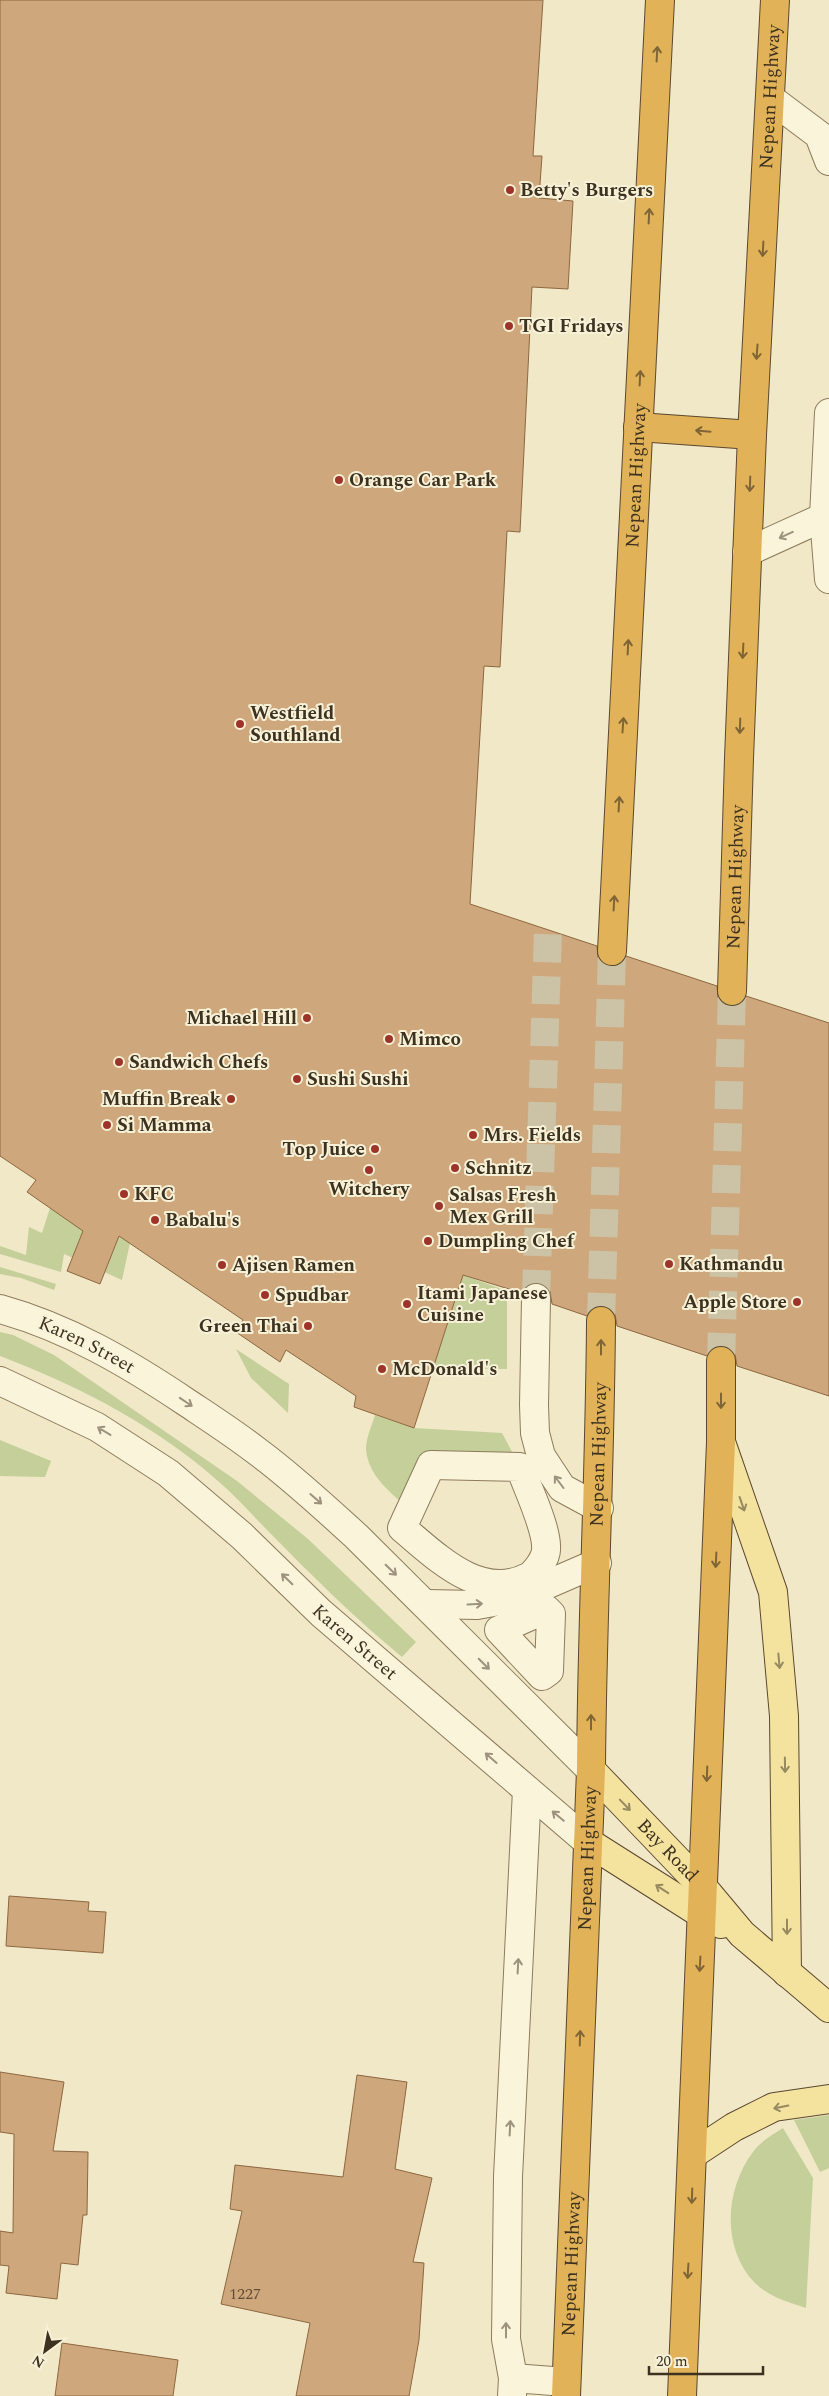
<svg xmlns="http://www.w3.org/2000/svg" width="829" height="2396" font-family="Spectral,serif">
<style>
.green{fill:#c4cf9a}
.building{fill:#cfa77c;stroke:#8d6740}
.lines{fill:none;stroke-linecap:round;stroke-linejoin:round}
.minor-tunnel{stroke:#ccc3a6;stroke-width:28;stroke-dasharray:28 14;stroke-linecap:butt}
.highway-tunnel{stroke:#ccc3a6;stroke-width:28;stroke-dasharray:28 14;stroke-linecap:butt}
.minor-casing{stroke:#8d7b5b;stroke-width:30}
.major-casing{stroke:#5b482f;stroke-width:30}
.highway-casing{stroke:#5b482f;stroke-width:30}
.minor{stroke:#faf4db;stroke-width:28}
.major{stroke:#f4e29f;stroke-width:28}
.highway{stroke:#e1b257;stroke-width:28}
.oneway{stroke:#7f6536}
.oneway2{stroke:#9c927e}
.oneway3{stroke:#988a60}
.poi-dot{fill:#9e3429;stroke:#f7f1d7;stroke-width:2}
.labels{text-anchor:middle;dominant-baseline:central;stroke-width:4;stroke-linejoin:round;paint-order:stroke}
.number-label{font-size:16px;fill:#624e37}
.street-label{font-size:19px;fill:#3d3120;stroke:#f7f1d7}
.poi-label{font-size:19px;font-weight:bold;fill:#3d3120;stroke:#f7f1d7;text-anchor:start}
</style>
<rect width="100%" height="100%" fill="#f0e8c7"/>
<!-- green -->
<g class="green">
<path d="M 50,1208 L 78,1208 L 130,1243 L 122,1280 L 64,1254 L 61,1272 L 0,1254 L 0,1246 L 26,1255 L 29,1227 L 42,1233 Z"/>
<path d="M 0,1267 L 56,1284 L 54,1290 L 21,1278 L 0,1274 Z"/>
<path d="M 463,1275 L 507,1291 L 507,1369 L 433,1368 Z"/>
<path d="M 0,1332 L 13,1335 L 54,1355 L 237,1481 L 308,1539 L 416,1642 L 402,1657 C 356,1619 312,1576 270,1533 C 256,1519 242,1503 227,1489 C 162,1429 82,1387 0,1356 Z"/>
<path d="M 236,1349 L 289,1384 L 288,1413 L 251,1378 Z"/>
<path d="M 375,1415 L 414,1428 L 502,1433 L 520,1467 L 431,1465 L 410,1510 C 391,1493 368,1476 366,1449 C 366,1438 372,1425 375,1415 Z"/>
<path d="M 0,1440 L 51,1461 L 45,1477 L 0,1476 Z"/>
<path d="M 829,2115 L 829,2168 L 820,2172 L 794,2120 Z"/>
<path d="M 783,2128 L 813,2178 L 806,2308 C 788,2302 769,2297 755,2283 C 721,2248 725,2189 753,2152 C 761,2141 772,2135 783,2128 Z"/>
</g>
<!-- building -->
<g class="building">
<path d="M 0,0 L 543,0 L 533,156 L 542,156 L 539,198 L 573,201 L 568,289 L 532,287 L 520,532 L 507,531 L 500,667 L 484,666 L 470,904 L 597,946 L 598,958 L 604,964 L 612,967 L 619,965 L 626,956 L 717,986 L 718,998 L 724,1004 L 731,1007 L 739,1005 L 746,996 L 829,1023 L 829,1396 L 737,1366 L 735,1354 L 728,1347 L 721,1345 L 714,1347 L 707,1356 L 617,1326 L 615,1314 L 609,1307 L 601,1305 L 594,1307 L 587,1316 L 552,1304 L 550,1291 L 544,1284 L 537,1282 L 529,1284 L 522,1293 L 463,1275 L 414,1428 L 354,1407 L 356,1396 L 286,1350 L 280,1362 L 236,1332 L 243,1320 L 119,1236 L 100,1284 L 67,1271 L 83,1231 L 27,1192 L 36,1180 L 0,1156 Z"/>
<path d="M 9,1896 L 89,1902 L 88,1911 L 106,1912 L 103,1953 L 6,1946 Z"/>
<path d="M 0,2072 L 64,2082 L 53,2151 L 88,2152 L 87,2215 L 83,2215 L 78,2265 L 61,2263 L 57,2299 L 6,2293 L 9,2266 L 0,2265 L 0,2231 L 13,2233 L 14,2134 L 0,2132 Z"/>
<path d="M 357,2075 L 407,2082 L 395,2169 L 432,2178 L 413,2262 L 424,2263 L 419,2340 L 409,2396 L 296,2396 L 310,2323 L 221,2304 L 242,2211 L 230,2209 L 235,2165 L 343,2177 Z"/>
<path d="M 62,2343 L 178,2360 L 173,2396 L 55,2396 Z"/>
</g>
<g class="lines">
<!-- minor-tunnel -->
<path class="minor-tunnel" d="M 536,1298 L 548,931"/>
<!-- highway-tunnel -->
<g class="highway-tunnel">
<path d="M 601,1321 L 612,951"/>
<path d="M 721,1361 L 732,991"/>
</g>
<defs>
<g id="minor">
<path d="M 771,99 L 819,135 L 829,161"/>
<path d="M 829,413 L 824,517 L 829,579"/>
<path d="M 747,552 L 824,517"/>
<path d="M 536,1298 L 534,1405 L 535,1433 L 541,1456 L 562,1488 L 599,1508"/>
<path id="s1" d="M 0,1309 C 68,1328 128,1363 186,1402 C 210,1418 235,1434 258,1452 C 292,1477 324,1507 356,1536 L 591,1770"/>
<path id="s2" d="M 0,1381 L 97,1427 L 168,1473 L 242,1536 L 321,1613 L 588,1842"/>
<path d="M 431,1465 L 520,1467 C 527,1487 548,1530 546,1550 C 546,1558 535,1574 528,1577 C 480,1602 436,1556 402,1528 Z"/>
<path d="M 426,1604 L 477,1605 L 516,1598 L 597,1563"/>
<path d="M 546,1609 L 551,1614 L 549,1671 L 542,1676 L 499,1630 Z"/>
<path d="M 513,2378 L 566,2382"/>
<path d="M 512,2396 L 513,2378 L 506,2339 L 508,2177 L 527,1790"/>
</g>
<g id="major">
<path d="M 721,1442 L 773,1592 L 784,1716 L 787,1973"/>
<path id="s3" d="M 591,1770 L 701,1885 L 742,1934 L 829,2008"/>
<path d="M 588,1842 L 703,1915 L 721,1924"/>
<path d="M 693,2154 L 734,2127 L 774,2107 L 829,2099"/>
</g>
<g id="highway">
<path d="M 638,427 L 752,435"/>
<path id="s4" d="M 612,951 L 660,0"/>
<path id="s5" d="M 732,991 L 739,758 L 752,435 L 775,0"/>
<path id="s6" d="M 566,2396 L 591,1770 C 592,1620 600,1471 601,1321"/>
<path d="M 682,2396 L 721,1442 L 721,1361"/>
</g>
</defs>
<!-- minor casing -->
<use href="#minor" class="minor-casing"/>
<!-- major casing -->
<use href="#major" class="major-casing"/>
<!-- highway casing -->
<use href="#highway" class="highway-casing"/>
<!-- minor -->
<use href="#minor" class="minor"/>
<!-- major -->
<use href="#major" class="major"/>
<!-- highway -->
<use href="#highway" class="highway"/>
</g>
<!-- one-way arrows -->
<defs><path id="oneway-shaft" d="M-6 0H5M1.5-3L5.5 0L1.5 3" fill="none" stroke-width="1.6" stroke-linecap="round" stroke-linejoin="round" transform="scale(1.25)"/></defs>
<g class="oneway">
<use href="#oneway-shaft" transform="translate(657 54) rotate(-87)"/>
<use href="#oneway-shaft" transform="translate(649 216) rotate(-87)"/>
<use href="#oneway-shaft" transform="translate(763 249) rotate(93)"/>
<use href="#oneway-shaft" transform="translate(757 352) rotate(94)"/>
<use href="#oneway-shaft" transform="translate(640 378) rotate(-87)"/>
<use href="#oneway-shaft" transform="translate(703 431) rotate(-175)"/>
<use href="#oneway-shaft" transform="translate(750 484) rotate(92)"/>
<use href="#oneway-shaft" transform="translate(628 647) rotate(-87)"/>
<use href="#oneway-shaft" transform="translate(743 651) rotate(93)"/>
<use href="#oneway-shaft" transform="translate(623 725) rotate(-86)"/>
<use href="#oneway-shaft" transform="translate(740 726) rotate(92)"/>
<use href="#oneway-shaft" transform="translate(619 804) rotate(-87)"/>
<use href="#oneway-shaft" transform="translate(614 903) rotate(-87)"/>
<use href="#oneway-shaft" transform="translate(601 1347) rotate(-90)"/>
<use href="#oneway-shaft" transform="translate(721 1401) rotate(90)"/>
<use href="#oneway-shaft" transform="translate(716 1560) rotate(93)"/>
<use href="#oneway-shaft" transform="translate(591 1722) rotate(-90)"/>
<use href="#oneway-shaft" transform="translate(707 1774) rotate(92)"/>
<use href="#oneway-shaft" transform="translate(700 1964) rotate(93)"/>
<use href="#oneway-shaft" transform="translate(580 2038) rotate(-88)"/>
<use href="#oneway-shaft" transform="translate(692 2196) rotate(92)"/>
<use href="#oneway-shaft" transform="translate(688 2271) rotate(93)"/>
</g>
<g class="oneway2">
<use href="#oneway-shaft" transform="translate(786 535) rotate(155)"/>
<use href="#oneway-shaft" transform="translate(186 1402) rotate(34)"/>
<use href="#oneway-shaft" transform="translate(104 1431) rotate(-149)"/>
<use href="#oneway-shaft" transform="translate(559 1482) rotate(-127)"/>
<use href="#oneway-shaft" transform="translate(316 1499) rotate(41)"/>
<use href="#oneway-shaft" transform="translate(391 1570) rotate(44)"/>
<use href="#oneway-shaft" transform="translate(287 1579) rotate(-136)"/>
<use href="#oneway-shaft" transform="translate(475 1604) rotate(-3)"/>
<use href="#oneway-shaft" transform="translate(484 1664) rotate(45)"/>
<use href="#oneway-shaft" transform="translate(491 1758) rotate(-139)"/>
<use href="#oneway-shaft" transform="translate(558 1816) rotate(-140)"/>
<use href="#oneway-shaft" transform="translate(518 1966) rotate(-87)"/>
<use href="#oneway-shaft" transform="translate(510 2128) rotate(-87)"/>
<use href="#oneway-shaft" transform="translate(506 2330) rotate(-90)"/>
</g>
<g class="oneway3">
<use href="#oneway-shaft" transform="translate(742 1504) rotate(71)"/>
<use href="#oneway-shaft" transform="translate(779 1661) rotate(85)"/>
<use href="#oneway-shaft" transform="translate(785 1765) rotate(89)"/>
<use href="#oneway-shaft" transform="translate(625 1805) rotate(46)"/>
<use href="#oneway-shaft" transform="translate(662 1889) rotate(-147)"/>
<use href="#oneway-shaft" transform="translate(787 1927) rotate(90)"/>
<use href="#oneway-shaft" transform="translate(781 2107) rotate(169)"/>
</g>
<!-- markers -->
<g class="poi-dot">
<circle cx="510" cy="190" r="5"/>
<circle cx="509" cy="326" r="5"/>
<circle cx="339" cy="480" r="5"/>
<circle cx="240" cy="724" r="5"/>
<circle cx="307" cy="1018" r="5"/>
<circle cx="389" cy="1039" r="5"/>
<circle cx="119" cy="1062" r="5"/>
<circle cx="297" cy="1079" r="5"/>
<circle cx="231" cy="1099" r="5"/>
<circle cx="107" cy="1125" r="5"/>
<circle cx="473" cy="1135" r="5"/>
<circle cx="375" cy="1149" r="5"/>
<circle cx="455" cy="1168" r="5"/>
<circle cx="369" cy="1170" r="5"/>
<circle cx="124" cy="1194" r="5"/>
<circle cx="439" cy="1206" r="5"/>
<circle cx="155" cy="1220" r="5"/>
<circle cx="428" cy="1241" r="5"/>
<circle cx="669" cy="1264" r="5"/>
<circle cx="222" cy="1265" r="5"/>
<circle cx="265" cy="1295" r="5"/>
<circle cx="797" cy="1302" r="5"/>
<circle cx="407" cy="1304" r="5"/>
<circle cx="308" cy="1326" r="5"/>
<circle cx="382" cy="1369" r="5"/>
</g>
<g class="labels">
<!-- number labels -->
<g class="number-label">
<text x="245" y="2294">1227</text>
</g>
<!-- street labels -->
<g class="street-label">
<text stroke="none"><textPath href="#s5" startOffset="895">Nepean Highway</textPath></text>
<text stroke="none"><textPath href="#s4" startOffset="476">Nepean Highway</textPath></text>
<text stroke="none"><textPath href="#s5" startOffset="114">Nepean Highway</textPath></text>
<text stroke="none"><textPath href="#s1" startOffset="94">Karen Street</textPath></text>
<text stroke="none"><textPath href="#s6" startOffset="942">Nepean Highway</textPath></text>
<text stroke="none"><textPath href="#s2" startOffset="444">Karen Street</textPath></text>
<text stroke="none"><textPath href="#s3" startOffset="111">Bay Road</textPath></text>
<text stroke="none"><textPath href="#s6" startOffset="538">Nepean Highway</textPath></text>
<text stroke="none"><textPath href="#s6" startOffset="132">Nepean Highway</textPath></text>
</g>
<!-- poi labels -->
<g class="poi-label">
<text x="520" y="190">Betty's Burgers</text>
<text x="519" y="326">TGI Fridays</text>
<text x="349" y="480">Orange Car Park</text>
<text x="250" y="713">Westfield<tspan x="250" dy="22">Southland</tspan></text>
<text x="297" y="1018" text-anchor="end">Michael Hill</text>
<text x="399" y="1039">Mimco</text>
<text x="129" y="1062">Sandwich Chefs</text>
<text x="307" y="1079">Sushi Sushi</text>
<text x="221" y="1099" text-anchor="end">Muffin Break</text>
<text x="117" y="1125">Si Mamma</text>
<text x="483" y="1135">Mrs. Fields</text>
<text x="365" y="1149" text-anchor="end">Top Juice</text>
<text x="465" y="1168">Schnitz</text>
<text x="369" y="1189" text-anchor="middle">Witchery</text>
<text x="134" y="1194">KFC</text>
<text x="449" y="1195">Salsas Fresh<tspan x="449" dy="22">Mex Grill</tspan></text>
<text x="165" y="1220">Babalu's</text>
<text x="438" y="1241">Dumpling Chef</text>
<text x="679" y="1264">Kathmandu</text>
<text x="232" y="1265">Ajisen Ramen</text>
<text x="417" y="1293">Itami Japanese<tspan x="417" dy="22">Cuisine</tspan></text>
<text x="275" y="1295">Spudbar</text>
<text x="787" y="1302" text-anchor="end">Apple Store</text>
<text x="298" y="1326" text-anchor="end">Green Thai</text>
<text x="392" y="1369">McDonald's</text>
</g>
</g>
<!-- north arrow -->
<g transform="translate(45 2351) rotate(212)" stroke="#f7f1d7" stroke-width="4" paint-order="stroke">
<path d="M0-4L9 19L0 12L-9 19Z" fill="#3d3120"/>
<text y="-8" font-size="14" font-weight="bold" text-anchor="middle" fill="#3d3120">N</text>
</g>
<!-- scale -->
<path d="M649 2366v8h114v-8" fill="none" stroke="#3d3120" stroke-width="2.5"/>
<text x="656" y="2366" font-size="15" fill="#3d3120" stroke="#f7f1d7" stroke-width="4" paint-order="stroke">20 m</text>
</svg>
